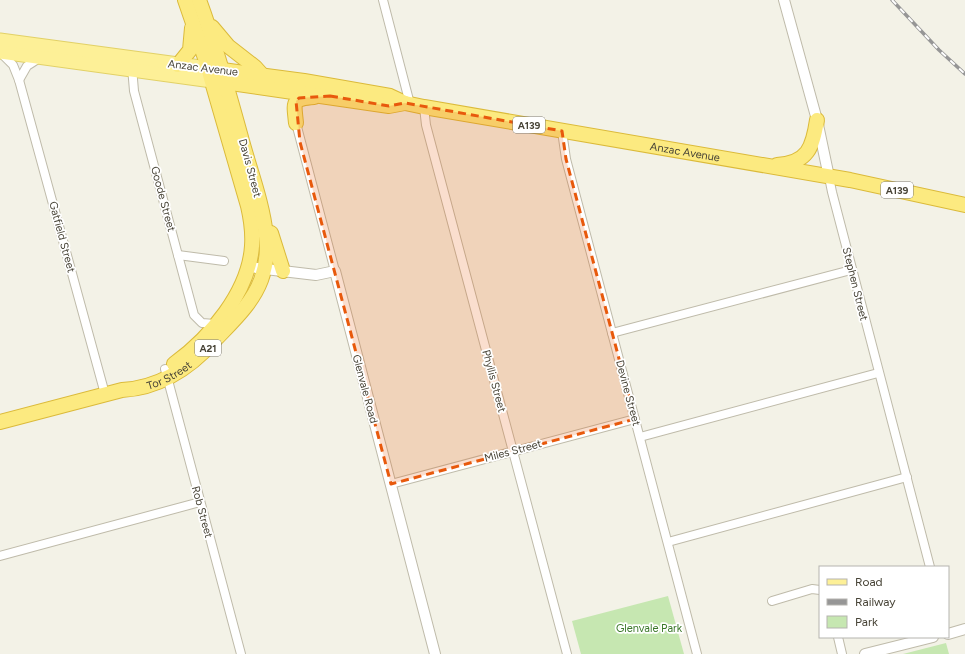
<svg xmlns="http://www.w3.org/2000/svg" width="965" height="654" font-family="Figtree,sans-serif">
<style>
.park{fill:#c6e7b1}
.lines{fill:none;stroke-linecap:round;stroke-linejoin:round}
.minor-casing{stroke:#bfbbaa;stroke-width:10}
.tertiary-casing{stroke:#bfbbaa;stroke-width:12}
.primary-casing{stroke:#e2d167;stroke-width:15}
.trunk-casing{stroke:#dbba3a;stroke-width:16}
.minor{stroke:#fff;stroke-width:8}
.tertiary{stroke:#fff;stroke-width:10}
.primary{stroke:#fdf097;stroke-width:13}
.trunk{stroke:#fcea80;stroke-width:14}
.rail-casing{stroke:#969696;stroke-width:3.5}
.rail{stroke:#fff;stroke-width:2;stroke-dasharray:6;stroke-linecap:butt}
.marked{fill:#e8590c;fill-opacity:0.2;stroke:#e8590c;stroke-width:3;stroke-dasharray:8 5;stroke-linejoin:round}
.labels{text-anchor:middle;dominant-baseline:central;stroke-width:3.5;stroke-linejoin:round;paint-order:stroke}
.shield{fill:#fff;stroke:#7e7b72;stroke-width:1}
.shield-label{font-size:10px;font-weight:bold;fill:#474336}
.street-label{font-size:11px;fill:#474336;stroke:#fff}
.park-label{font-size:11px;fill:#3b782a;stroke:#fff}
</style>
<rect width="100%" height="100%" fill="#f3f2e7"/>
<!-- park -->
<g class="park">
<path d="M 668,596 L 684,654 L 581,654 L 572,621 Z"/>
<path d="M 946,643 L 949,654 L 903,654 Z"/>
</g>
<g class="lines">
<defs>
<g id="minor">
<path d="M 383,0 L 410,104"/>
<path d="M 1,53 L 13,65 L 19,80 L 105,394"/>
<path d="M 132,67 L 134,91 L 194,315 L 202,323 L 215,324"/>
<path d="M 19,80 L 27,66 L 41,57"/>
<path d="M 424,107 L 426,125 L 567,654"/>
<path d="M 296,123 L 335,271"/>
<path d="M 562,131 L 566,159 L 697,654"/>
<path d="M 829,177 L 832,192 L 930,567"/>
<path d="M 178,255 L 224,261"/>
<path d="M 612,333 L 851,270"/>
<path d="M 165,369 L 241,654"/>
<path d="M 640,437 L 878,373"/>
<path d="M 391,484 L 635,419"/>
<path d="M 668,542 L 907,477"/>
<path d="M 0,556 L 200,502"/>
<path d="M 772,601 L 812,589 L 820,590"/>
<path d="M 838,637 L 842,654"/>
</g>
<g id="tertiary">
<path d="M 784,0 L 817,120 L 829,177"/>
<path d="M 249,267 L 316,275 L 335,271 L 435,654"/>
<path d="M 948,634 L 965,629"/>
<path d="M 865,654 L 933,637"/>
</g>
<g id="primary">
<path d="M 0,40 L 208,68"/>
<path d="M 0,52 L 212,81"/>
</g>
<g id="trunk">
<path d="M 212,27 L 228,46 L 255,67 L 263,76"/>
<path d="M 178,65 L 190,50 L 192,28"/>
<path id="s1" d="M 208,68 L 304,81 L 390,96 L 405,103 L 424,107 L 850,180 L 965,205"/>
<path d="M 217,81 L 389,106 L 405,103"/>
<path d="M 296,123 C 294,102 291,99 314,97"/>
<path d="M 777,165 C 808,163 813,147 817,120"/>
<path d="M 271,233 L 283,271"/>
<path d="M 174,364 C 210,338 249,292 252,246 C 253,232 251,219 248,206 L 206,61 L 185,0"/>
<path id="s2" d="M 0,422 L 122,390 C 160,388 190,368 215,340 C 232,322 252,304 261,280 C 266,266 268,250 266,236 C 263,206 252,176 244,148 C 230,98 217,48 199,0"/>
</g>
</defs>
<!-- minor casing -->
<use href="#minor" class="minor-casing"/>
<!-- tertiary casing -->
<use href="#tertiary" class="tertiary-casing"/>
<!-- primary casing -->
<use href="#primary" class="primary-casing"/>
<!-- trunk casing -->
<use href="#trunk" class="trunk-casing"/>
<!-- minor -->
<use href="#minor" class="minor"/>
<!-- tertiary -->
<use href="#tertiary" class="tertiary"/>
<!-- primary -->
<use href="#primary" class="primary"/>
<!-- trunk -->
<use href="#trunk" class="trunk"/>
<defs>
<path id="rail" d="M 892,0 L 939,50 L 965,74"/>
</defs>
<!-- rail casing -->
<use href="#rail" class="rail-casing"/>
<!-- rail -->
<use href="#rail" class="rail"/>
</g>
<!-- marked area -->
<path class="marked" d="M 330,96 L 389,106 L 405,103 L 562,131 L 566,159 L 635,419 L 391,484 L 300,142 L 296,101 L 299,98 Z"/>
<g class="labels">
<!-- shield labels -->
<g class="shield">
<rect x="513" y="117" width="32" height="16" rx="3"/>
<rect x="881" y="182" width="32" height="16" rx="3"/>
<rect x="195" y="340" width="26" height="16" rx="3"/>
</g>
<g class="shield-label">
<text x="529" y="125">A139</text>
<text x="897" y="190">A139</text>
<text x="208" y="348">A21</text>
</g>
<!-- street labels -->
<g class="street-label">
<text transform="translate(203 68) rotate(7)">Anzac Avenue</text>
<text stroke="none"><textPath href="#s1" startOffset="485">Anzac Avenue</textPath></text>
<text transform="translate(250 168) rotate(75)">Davis Street</text>
<text transform="translate(163 199) rotate(75)">Goode Street</text>
<text transform="translate(62 237) rotate(75)">Gatfield Street</text>
<text transform="translate(855 284) rotate(76)">Stephen Street</text>
<text stroke="none"><textPath href="#s2" startOffset="176">Tor Street</textPath></text>
<text transform="translate(494 381) rotate(75)">Phyllis Street</text>
<text transform="translate(365 389) rotate(75)">Glenvale Road</text>
<text transform="translate(628 393) rotate(75)">Devine Street</text>
<text transform="translate(513 451) rotate(-15)">Miles Street</text>
<text transform="translate(202 512) rotate(75)">Rob Street</text>
</g>
<!-- park labels -->
<g class="park-label">
<text x="649" y="628">Glenvale Park</text>
</g>
</g>
<!-- legend -->
<rect x="819" y="566" width="130" height="72" fill="#ffffff" stroke="#b5b4af"/>
<rect x="827" y="579" width="20" height="6" fill="#fdf097" stroke="#b5b4af"/>
<text x="855" y="586" font-size="12" fill="#474336">Road</text>
<rect x="827" y="599" width="20" height="6" fill="#969696" stroke="#b5b4af"/>
<text x="855" y="606" font-size="12" fill="#474336">Railway</text>
<rect x="827" y="616" width="20" height="12" fill="#c6e7b1" stroke="#b5b4af"/>
<text x="855" y="626" font-size="12" fill="#474336">Park</text>
</svg>
